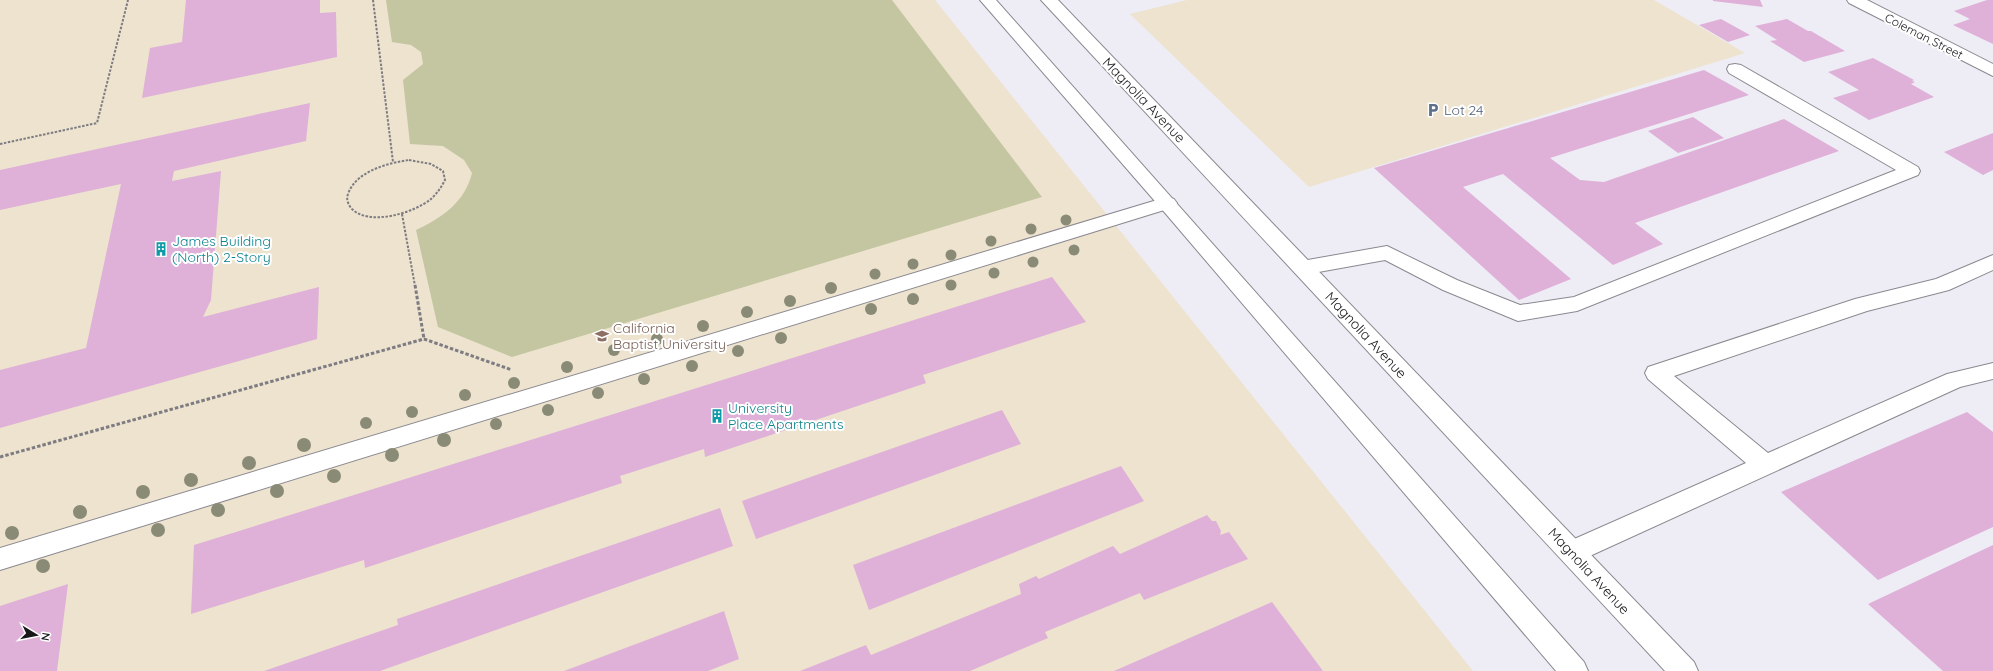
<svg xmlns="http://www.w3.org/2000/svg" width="1993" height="671" font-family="Quicksand,sans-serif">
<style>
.education{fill:#ede3ce}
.green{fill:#c3c6a1}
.building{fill:#dfb1d9}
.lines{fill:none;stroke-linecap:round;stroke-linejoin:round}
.minor-casing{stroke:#8b8990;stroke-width:2}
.major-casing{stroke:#8b8990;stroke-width:2}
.path-far1{stroke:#7e7c82;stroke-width:2;stroke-dasharray:2.5 1.5;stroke-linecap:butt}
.path{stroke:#7e7c82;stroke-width:3;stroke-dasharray:3.5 2;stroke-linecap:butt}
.minor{fill:#fff;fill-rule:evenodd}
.major{fill:#fff;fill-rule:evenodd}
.tree{fill:#8a8b76}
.labels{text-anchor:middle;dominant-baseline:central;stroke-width:4;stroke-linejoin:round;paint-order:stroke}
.far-street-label{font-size:12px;fill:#18171a;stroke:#fff}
.street-label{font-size:14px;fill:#18171a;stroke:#fff}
.service-label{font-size:14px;fill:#4e5e75;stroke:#fff;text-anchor:start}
.culture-label{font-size:14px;fill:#0d838f;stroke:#fff;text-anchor:start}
.education-label{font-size:14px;fill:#785e54;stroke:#fff;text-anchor:start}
</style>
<rect width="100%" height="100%" fill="#eeecf4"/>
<!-- education -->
<g class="education">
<path d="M 0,0 L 935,0 L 1473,671 L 0,671 Z"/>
<path d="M 1187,0 L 1654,0 L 1745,53 L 1309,187 L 1130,14 Z"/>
</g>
<!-- green -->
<path class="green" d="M 386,0 L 892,0 L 1042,197 L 512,357 L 438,327 L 416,230 C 442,218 465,202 472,173 L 464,160 L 443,146 L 410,144 L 403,80 L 423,64 L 421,52 L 411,45 L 392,42 Z"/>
<!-- building -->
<g class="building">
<path d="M 186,0 L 320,0 L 320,13 L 336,12 L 337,57 L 142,98 L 150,48 L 182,42 Z"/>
<path d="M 1713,0 L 1760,0 L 1763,7 L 1713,1 Z"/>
<path d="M 1987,0 L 1993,0 L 1993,44 L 1953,25 L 1970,19 L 1954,11 Z"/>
<path d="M 1721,19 L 1750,35 L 1728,42 L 1699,25 Z"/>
<path d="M 1787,19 L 1808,31 L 1811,31 L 1845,51 L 1804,62 L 1770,41 L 1777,40 L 1755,26 Z"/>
<path d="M 1873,58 L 1914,80 L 1912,81 L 1915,82 L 1911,84 L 1934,97 L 1869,120 L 1833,98 L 1859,90 L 1828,72 Z"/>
<path d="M 1704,70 L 1749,95 L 1550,158 L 1580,180 L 1604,182 L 1784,119 L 1839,151 L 1635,223 L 1663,244 L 1613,265 L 1503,174 L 1463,187 L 1571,279 L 1519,300 L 1374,168 Z"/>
<path d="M 310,103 L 306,141 L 174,171 L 172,181 L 221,171 L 211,300 L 203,317 L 319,287 L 317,339 L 0,428 L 0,370 L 86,348 L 121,184 L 0,210 L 0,170 Z"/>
<path d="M 1693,117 L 1724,138 L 1678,153 L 1648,131 Z"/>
<path d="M 1993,133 L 1993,170 L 1983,175 L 1944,152 Z"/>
<path d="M 1052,277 L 1086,322 L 923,375 L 926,383 L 705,457 L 704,449 L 620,476 L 622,483 L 365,568 L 364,560 L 191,614 L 194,545 Z"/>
<path d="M 1002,410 L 1021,444 L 756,539 L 742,501 Z"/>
<path d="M 1967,412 L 1993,432 L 1993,527 L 1878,580 L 1781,492 Z"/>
<path d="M 1121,466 L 1144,501 L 869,610 L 853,565 Z"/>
<path d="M 720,508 L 733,546 L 380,671 L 264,671 L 398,625 L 397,619 Z"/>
<path d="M 1207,515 L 1212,521 L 1216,521 L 1221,531 L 1220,535 L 1229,532 L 1248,559 L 1144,600 L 1140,593 L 1045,632 L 1048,638 L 970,671 L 800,671 L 866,645 L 871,655 L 1021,594 L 1019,584 L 1036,576 L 1039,579 L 1113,546 L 1120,554 Z"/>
<path d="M 1993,545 L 1993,671 L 1943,671 L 1868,604 Z"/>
<path d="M 68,584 L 57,671 L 0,671 L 0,606 Z"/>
<path d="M 1272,602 L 1323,671 L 1114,671 Z"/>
<path d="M 724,611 L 739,659 L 708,671 L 564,671 Z"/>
</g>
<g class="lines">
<defs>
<g id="minor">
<path d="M 1847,0 L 1867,0 L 1993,64 L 1993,76 L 1849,3 Z"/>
<path d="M 1735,64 L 1741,65 L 1918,167 L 1920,171 L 1918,175 L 1577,311 L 1518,321 L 1443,290 L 1385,260 L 1302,275 L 1295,273 L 1292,268 L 1295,263 L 1302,261 L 1387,246 L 1457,280 L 1520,305 L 1574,297 L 1896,170 L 1729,73 L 1727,69 L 1729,65 Z"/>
<path d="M 1167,197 L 1174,199 L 1177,203 L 1174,207 L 0,570 L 0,548 Z"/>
<path d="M 1993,255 L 1993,270 L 1949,290 L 1867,311 L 1674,376 L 1768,453 L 1947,374 L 1993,363 L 1993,379 L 1960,387 L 1581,560 L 1572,563 L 1563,560 L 1559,552 L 1563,544 L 1746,463 L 1648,379 L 1645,373 L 1648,367 L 1855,299 L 1936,279 Z"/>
</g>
<g id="major">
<path d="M 980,0 L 996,0 L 1584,662 L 1588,671 L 1556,671 L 1160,207 Z"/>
<path d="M 1041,0 L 1058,0 L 1694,662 L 1698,671 L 1665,671 Z"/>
</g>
</defs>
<!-- minor casing -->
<use href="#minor" class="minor-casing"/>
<!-- major casing -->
<use href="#major" class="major-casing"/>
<!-- path-far1 -->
<g class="path-far1">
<path d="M 373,0 L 393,162"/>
<path d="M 0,144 L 97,123 L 128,0"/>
<path d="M 409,160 L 431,164 L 443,171 L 445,180 C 441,188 437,193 431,199 C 414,213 368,227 351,208 C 348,204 346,199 348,194 C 356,171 388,163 409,160 Z"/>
<path d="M 402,214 L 415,286"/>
</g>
<!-- path -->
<g class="path">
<path d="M 415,285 L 424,339"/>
<path d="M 0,457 L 424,339 L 512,370"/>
</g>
<!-- minor -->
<use href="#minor" class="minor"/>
<!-- major -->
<use href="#major" class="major"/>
</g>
<!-- trees -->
<g class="tree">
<circle cx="1066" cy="220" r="5.5"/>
<circle cx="1031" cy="229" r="5.5"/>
<circle cx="991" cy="241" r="5.5"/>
<circle cx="1074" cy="250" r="5.5"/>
<circle cx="951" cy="255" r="5.5"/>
<circle cx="1033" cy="262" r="5.5"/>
<circle cx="913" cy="264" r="5.5"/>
<circle cx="994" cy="273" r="5.5"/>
<circle cx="875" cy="274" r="5.5"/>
<circle cx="951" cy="285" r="5.5"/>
<circle cx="831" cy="288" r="6"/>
<circle cx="913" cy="299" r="6"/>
<circle cx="790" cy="301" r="6"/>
<circle cx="871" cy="309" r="6"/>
<circle cx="747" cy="312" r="6"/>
<circle cx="703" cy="326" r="6"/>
<circle cx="781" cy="338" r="6"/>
<circle cx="657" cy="339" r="6"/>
<circle cx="614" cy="350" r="6"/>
<circle cx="738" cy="351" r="6"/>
<circle cx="692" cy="366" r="6"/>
<circle cx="567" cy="367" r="6"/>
<circle cx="644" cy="379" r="6"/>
<circle cx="514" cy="383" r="6"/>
<circle cx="598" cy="393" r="6"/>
<circle cx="465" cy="395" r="6"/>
<circle cx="548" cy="410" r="6"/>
<circle cx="412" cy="412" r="6"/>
<circle cx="366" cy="423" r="6"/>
<circle cx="496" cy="424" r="6"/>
<circle cx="444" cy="440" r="7"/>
<circle cx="304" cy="445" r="7"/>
<circle cx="392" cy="455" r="7"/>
<circle cx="249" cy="463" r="7"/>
<circle cx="334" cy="476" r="7"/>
<circle cx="191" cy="480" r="7"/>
<circle cx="277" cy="491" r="7"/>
<circle cx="143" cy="492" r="7"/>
<circle cx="218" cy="510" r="7"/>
<circle cx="80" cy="512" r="7"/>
<circle cx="158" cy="530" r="7"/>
<circle cx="12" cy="533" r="7"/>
<circle cx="43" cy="566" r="7"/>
</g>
<!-- icons -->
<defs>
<symbol id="parking-bare" viewBox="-9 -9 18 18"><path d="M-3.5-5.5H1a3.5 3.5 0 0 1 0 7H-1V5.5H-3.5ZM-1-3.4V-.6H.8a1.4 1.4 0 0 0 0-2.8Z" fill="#5c6f8a" stroke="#fff" stroke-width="2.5" paint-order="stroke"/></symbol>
<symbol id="building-bare" viewBox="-9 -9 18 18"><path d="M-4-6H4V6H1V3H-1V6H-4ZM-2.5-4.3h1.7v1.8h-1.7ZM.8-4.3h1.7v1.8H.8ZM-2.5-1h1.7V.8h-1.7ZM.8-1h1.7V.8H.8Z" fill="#0f9aa8" stroke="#fff" stroke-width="2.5" paint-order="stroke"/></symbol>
<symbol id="university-bare" viewBox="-9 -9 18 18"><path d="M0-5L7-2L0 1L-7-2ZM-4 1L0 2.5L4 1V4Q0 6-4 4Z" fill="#8d6e63" stroke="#fff" stroke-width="2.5" paint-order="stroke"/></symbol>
</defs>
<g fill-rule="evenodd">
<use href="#parking-bare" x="1423" y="100" width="20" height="20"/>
<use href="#building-bare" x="151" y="239" width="20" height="20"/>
<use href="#university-bare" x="592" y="326" width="20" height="20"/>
<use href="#building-bare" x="707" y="406" width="20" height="20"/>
</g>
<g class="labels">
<!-- far-street labels -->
<g class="far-street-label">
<text transform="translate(1924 36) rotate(27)">Coleman Street</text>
</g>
<!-- street labels -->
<g class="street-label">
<text transform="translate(1144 100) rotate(46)">Magnolia Avenue</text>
<text transform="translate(1366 335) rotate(47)">Magnolia Avenue</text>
<text transform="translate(1589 571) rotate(47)">Magnolia Avenue</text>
</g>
<!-- service labels -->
<g class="service-label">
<text x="1444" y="110">Lot 24</text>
</g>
<!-- culture labels -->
<g class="culture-label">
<text x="172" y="241">James Building<tspan x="172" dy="16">(North) 2-Story</tspan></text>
<text x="728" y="408">University<tspan x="728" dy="16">Place Apartments</tspan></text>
</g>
<!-- education labels -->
<g class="education-label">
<text x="613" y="328">California<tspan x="613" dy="16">Baptist University</tspan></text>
</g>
</g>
<!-- north arrow -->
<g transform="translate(36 635) rotate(100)" stroke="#ffffff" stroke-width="3" paint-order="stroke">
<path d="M0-3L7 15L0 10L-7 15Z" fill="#18171a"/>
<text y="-6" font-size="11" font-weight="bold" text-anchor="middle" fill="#18171a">N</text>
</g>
</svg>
